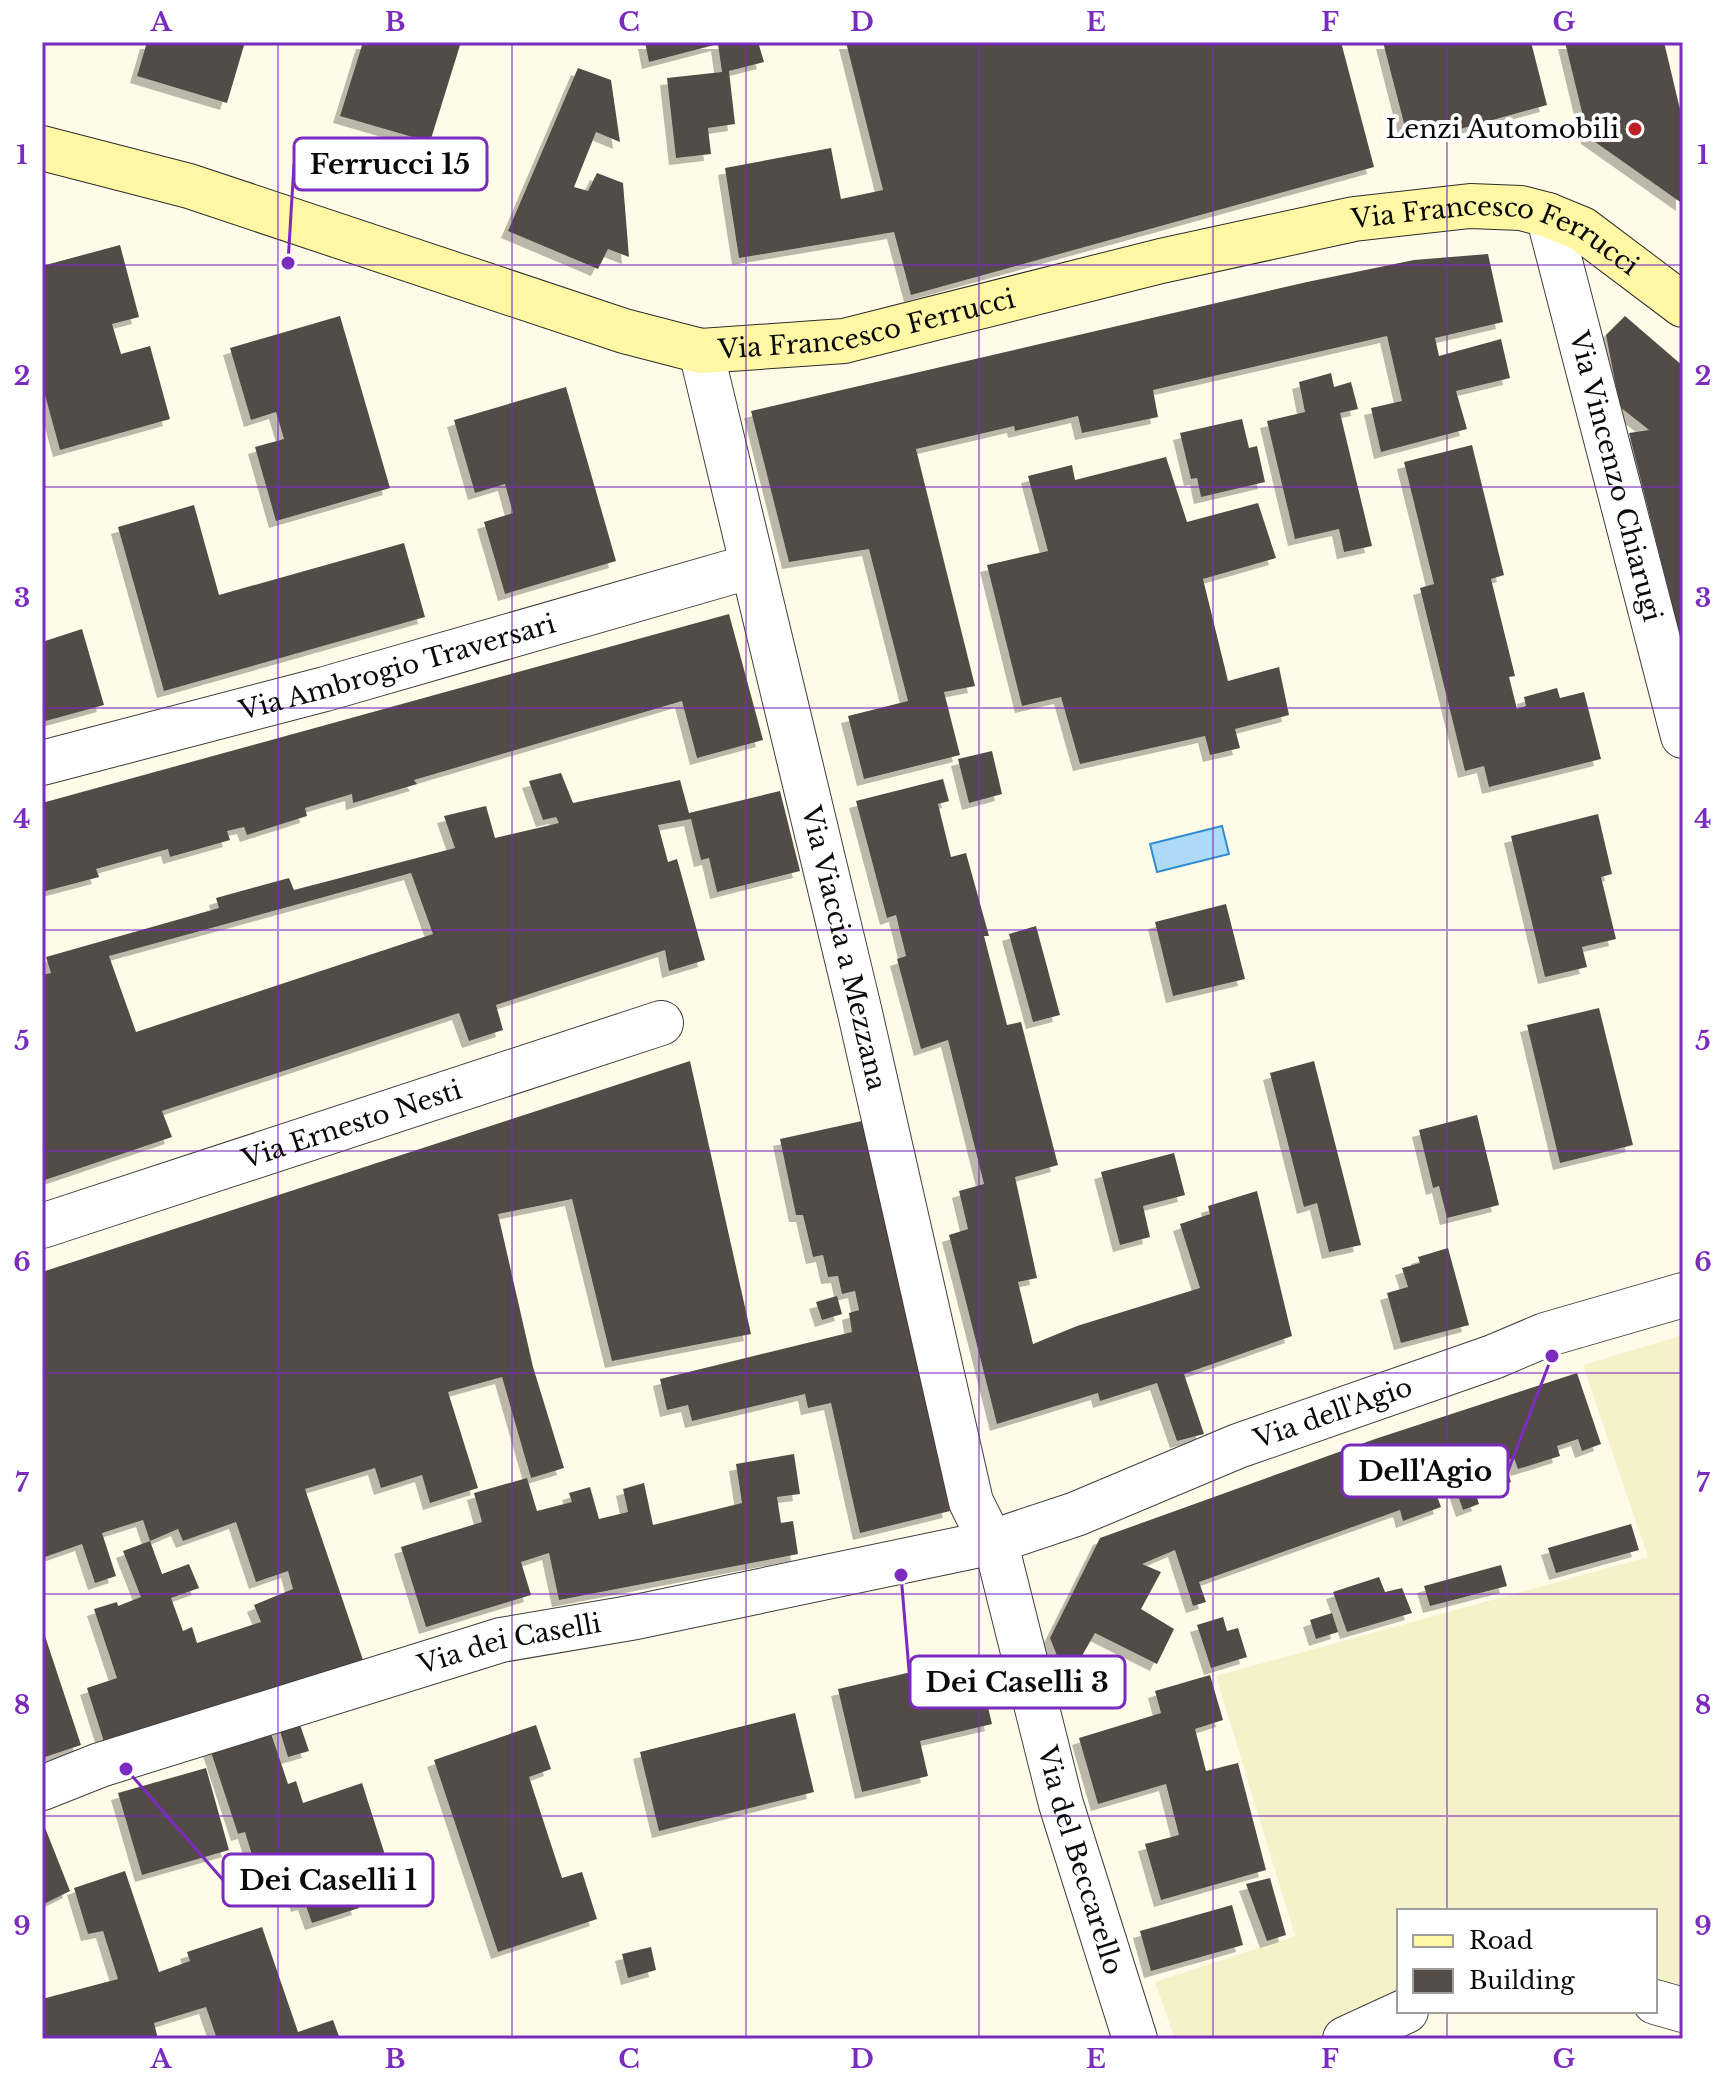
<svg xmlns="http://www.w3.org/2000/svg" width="1725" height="2081" font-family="'Libre Baskerville',serif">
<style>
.farmland{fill:#f5f2c9}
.water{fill:#acdaf7;stroke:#328dcf;stroke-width:2}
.building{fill:#534c47;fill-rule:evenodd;filter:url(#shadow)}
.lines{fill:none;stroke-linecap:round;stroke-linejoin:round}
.street-casing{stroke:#3e3e3e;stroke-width:46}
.secondary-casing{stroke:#2d2d2d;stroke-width:46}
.street{stroke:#fff;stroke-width:44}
.secondary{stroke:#fff7a3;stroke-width:44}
.grid{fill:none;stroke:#7b2cbf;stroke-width:2;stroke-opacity:0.55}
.poi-dot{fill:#bc2126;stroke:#fff;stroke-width:3}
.labels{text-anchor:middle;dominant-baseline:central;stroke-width:8;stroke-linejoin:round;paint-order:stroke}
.poi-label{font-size:26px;fill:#0b0b0b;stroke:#fff;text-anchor:end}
.street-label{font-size:26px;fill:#0b0b0b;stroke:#fff}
.leader{fill:none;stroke:#7b2cbf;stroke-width:3}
.callout-dot{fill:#7b2cbf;stroke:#fff;stroke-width:3}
.callout{fill:#fff;stroke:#7b2cbf;stroke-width:3}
.callout-label{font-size:28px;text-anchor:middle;font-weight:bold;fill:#0b0b0b}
.neatline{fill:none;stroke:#7b2cbf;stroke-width:3}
.grid-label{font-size:26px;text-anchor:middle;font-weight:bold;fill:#7b2cbf}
</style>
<defs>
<filter id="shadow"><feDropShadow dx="-7" dy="7" stdDeviation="0" flood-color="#0004"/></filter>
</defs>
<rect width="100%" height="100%" fill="#fffbe8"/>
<!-- farmland -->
<path class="farmland" d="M 1683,1335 L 1683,1992 L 1655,1982 L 1655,1911 L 1399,1911 L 1399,1997 L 1383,2000 L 1312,2039 L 1175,2039 L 1155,1982 L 1295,1936 L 1216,1676 L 1648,1557 L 1583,1365 Z"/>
<!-- water -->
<path class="water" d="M 1222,826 L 1229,854 L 1157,872 L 1150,844 Z"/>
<!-- building -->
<g class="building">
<path d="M 147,42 L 245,42 L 227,103 L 137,76 Z"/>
<path d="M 363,42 L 461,42 L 430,142 L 340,116 Z"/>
<path d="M 645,42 L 758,42 L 764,62 L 729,71 L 735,124 L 708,128 L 711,154 L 676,158 L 667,78 L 722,72 L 718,44 L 649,62 Z"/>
<path d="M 846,42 L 1341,42 L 1374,167 L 911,295 L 894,232 L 739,258 L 725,168 L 831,148 L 841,199 L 883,190 Z"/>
<path d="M 1383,42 L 1531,42 L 1547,105 L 1453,131 L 1450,120 L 1406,131 Z"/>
<path d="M 1565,42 L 1664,42 L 1683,122 L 1683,204 L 1588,137 Z"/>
<path d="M 578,68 L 611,80 L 620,142 L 596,132 L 574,187 L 588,191 L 597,173 L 623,183 L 629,257 L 608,249 L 598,269 L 508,231 Z"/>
<path d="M 120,245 L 139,317 L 112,324 L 121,354 L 150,346 L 170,419 L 60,450 L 42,384 L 42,266 Z"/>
<path d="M 1488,254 L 1503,322 L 1435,338 L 1439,356 L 1501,339 L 1510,378 L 1456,391 L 1467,429 L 1381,452 L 1371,408 L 1402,401 L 1387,336 L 1153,390 L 1158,417 L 1082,433 L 1078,416 L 1015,431 L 1014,426 L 916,449 L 975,686 L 944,692 L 960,755 L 864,779 L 848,716 L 908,701 L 869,549 L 789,562 L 751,411 L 1307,282 L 1414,260 Z"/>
<path d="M 340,316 L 390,488 L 276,521 L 255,447 L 284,439 L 276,412 L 251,420 L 230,348 Z"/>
<path d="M 1625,316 L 1683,366 L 1683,648 L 1629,433 L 1649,430 L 1620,407 L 1606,335 Z"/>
<path d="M 1331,373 L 1334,387 L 1351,382 L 1358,409 L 1340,413 L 1372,546 L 1344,552 L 1339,529 L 1295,539 L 1267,421 L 1305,412 L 1299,382 Z"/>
<path d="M 566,387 L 616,561 L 505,594 L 484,522 L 513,513 L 505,484 L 475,493 L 454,420 Z"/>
<path d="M 1242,419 L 1249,448 L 1257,446 L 1265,482 L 1201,497 L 1197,478 L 1191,479 L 1180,433 Z"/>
<path d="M 1472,445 L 1504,575 L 1491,579 L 1515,676 L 1509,677 L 1517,709 L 1526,706 L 1524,697 L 1557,688 L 1560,698 L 1584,692 L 1601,759 L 1489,787 L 1484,766 L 1465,771 L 1420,588 L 1434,584 L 1404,462 Z"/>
<path d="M 1166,457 L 1187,522 L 1258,503 L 1276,558 L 1203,579 L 1228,681 L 1279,667 L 1289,715 L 1235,729 L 1240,748 L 1210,755 L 1205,736 L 1080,764 L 1061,697 L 1022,706 L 987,565 L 1048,551 L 1028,476 L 1072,465 L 1075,480 Z"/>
<path d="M 194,505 L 219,595 L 404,543 L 425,617 L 164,691 L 118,527 Z"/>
<path d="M 729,614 L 763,740 L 697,758 L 682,701 L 414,780 L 417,784 L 353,803 L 352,794 L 305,808 L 307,816 L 247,835 L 244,827 L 227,831 L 230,840 L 170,857 L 168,849 L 96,869 L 99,877 L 42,892 L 42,803 Z"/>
<path d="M 82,629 L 104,705 L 42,722 L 42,642 Z"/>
<path d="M 992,751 L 1002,794 L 969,803 L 958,759 Z"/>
<path d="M 561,773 L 573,803 L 680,780 L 689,813 L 780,791 L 800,871 L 717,892 L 709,858 L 701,860 L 691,819 L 658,825 L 668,862 L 677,859 L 705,960 L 669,971 L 665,950 L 496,1005 L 503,1030 L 469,1041 L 459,1013 L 162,1111 L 172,1137 L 42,1181 L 42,975 L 51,973 L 46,957 L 219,908 L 216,898 L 289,878 L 294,890 L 455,848 L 444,816 L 486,806 L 495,838 L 559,823 L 556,817 L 543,820 L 529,781 ZM 411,873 L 433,934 L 136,1032 L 109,956 Z"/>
<path d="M 943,779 L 949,801 L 938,804 L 951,857 L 966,853 L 989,936 L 984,936 L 1007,1025 L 1021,1022 L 1058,1165 L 1015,1177 L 1037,1278 L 1018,1282 L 1033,1344 L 1077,1326 L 1200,1288 L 1180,1224 L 1210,1214 L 1208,1206 L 1257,1191 L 1292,1336 L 1184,1374 L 1204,1434 L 1177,1441 L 1157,1383 L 1100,1401 L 1098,1393 L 997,1424 L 949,1235 L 968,1229 L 959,1191 L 984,1184 L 948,1040 L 921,1049 L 897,959 L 906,956 L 896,915 L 887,918 L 856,801 Z"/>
<path d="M 1598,814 L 1612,874 L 1601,877 L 1616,939 L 1582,947 L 1587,967 L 1545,977 L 1511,836 Z"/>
<path d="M 1226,904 L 1245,979 L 1173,996 L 1155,922 Z"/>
<path d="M 1036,926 L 1060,1015 L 1033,1022 L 1009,934 Z"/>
<path d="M 1599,1008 L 1633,1145 L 1560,1163 L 1527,1025 Z"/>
<path d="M 690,1061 L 751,1334 L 612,1361 L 572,1199 L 498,1214 L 533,1367 L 564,1468 L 531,1478 L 502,1377 L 448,1392 L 478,1488 L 430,1503 L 422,1475 L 381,1488 L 375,1468 L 305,1489 L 364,1663 L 106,1748 L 87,1688 L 117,1678 L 94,1609 L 117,1602 L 118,1606 L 141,1597 L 123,1551 L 150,1541 L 143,1520 L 102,1533 L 116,1576 L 95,1583 L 82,1544 L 42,1558 L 42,1272 ZM 236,1522 L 256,1582 L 288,1571 L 293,1589 L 254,1605 L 261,1622 L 197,1643 L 192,1627 L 183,1631 L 171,1598 L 199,1588 L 189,1564 L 162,1574 L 150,1541 L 178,1529 L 183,1541 Z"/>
<path d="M 1314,1061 L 1361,1245 L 1329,1252 L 1317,1203 L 1304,1207 L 1270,1073 Z"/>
<path d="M 1477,1115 L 1499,1205 L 1447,1218 L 1439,1186 L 1433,1188 L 1419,1130 Z"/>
<path d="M 862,1121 L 950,1511 L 860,1533 L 831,1403 L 808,1408 L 805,1394 L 692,1421 L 688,1405 L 667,1410 L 660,1379 L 852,1332 L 849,1313 L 859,1310 L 855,1291 L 842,1294 L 838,1276 L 828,1277 L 823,1255 L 813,1257 L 803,1215 L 796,1215 L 780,1139 Z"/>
<path d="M 1174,1153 L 1185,1195 L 1143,1206 L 1150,1237 L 1120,1245 L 1101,1172 Z"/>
<path d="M 1448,1248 L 1469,1325 L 1401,1343 L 1387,1293 L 1408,1287 L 1402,1268 L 1420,1263 L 1418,1257 Z"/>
<path d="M 837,1296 L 842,1314 L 822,1320 L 816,1302 Z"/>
<path d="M 1577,1373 L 1601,1444 L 1582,1451 L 1578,1439 L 1557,1446 L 1560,1456 L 1518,1469 L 1514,1458 L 1504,1461 L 1511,1482 L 1476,1495 L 1479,1504 L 1463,1510 L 1453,1481 L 1434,1488 L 1441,1507 L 1403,1521 L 1400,1510 L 1199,1582 L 1206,1602 L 1193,1606 L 1175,1550 L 1142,1564 L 1161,1572 L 1141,1609 L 1174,1629 L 1157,1664 L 1095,1633 L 1079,1661 L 1061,1666 L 1050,1638 L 1100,1538 L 1375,1439 Z"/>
<path d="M 794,1454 L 800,1494 L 777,1497 L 781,1523 L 793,1521 L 798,1554 L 559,1600 L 549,1553 L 521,1562 L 531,1595 L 426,1627 L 401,1547 L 482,1522 L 474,1493 L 527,1478 L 537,1511 L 572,1502 L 569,1493 L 590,1487 L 599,1519 L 628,1512 L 623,1489 L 644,1483 L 653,1525 L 742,1503 L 736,1464 Z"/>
<path d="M 1631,1524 L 1639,1550 L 1556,1573 L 1548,1548 Z"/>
<path d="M 1501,1565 L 1507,1586 L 1430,1606 L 1424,1586 Z"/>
<path d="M 1379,1577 L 1385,1592 L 1402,1588 L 1412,1613 L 1347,1632 L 1333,1592 Z"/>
<path d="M 1332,1613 L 1338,1632 L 1316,1639 L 1310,1620 Z"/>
<path d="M 1223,1617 L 1227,1631 L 1238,1628 L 1247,1657 L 1211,1668 L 1197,1625 Z"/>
<path d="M 42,1627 L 81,1745 L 42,1758 Z"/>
<path d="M 976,1657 L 992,1724 L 920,1741 L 928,1776 L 862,1792 L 838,1689 Z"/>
<path d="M 1210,1675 L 1223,1720 L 1195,1729 L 1206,1771 L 1238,1763 L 1266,1870 L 1161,1900 L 1145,1844 L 1179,1835 L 1166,1784 L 1098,1804 L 1079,1738 L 1161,1713 L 1155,1691 Z"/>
<path d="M 795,1713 L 814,1792 L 659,1831 L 640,1752 Z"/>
<path d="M 298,1719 L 309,1751 L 288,1757 L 278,1725 Z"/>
<path d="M 536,1725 L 551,1769 L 529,1777 L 562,1878 L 582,1872 L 597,1919 L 498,1952 L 434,1760 Z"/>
<path d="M 269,1727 L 288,1784 L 296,1781 L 303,1803 L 362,1783 L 385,1855 L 346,1868 L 359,1908 L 312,1923 L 305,1903 L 298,1905 L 291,1881 L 257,1892 L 246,1857 L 252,1855 L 245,1832 L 238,1834 L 209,1746 Z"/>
<path d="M 206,1768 L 229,1850 L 142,1875 L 118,1793 Z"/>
<path d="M 42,1820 L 70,1891 L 42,1905 Z"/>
<path d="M 125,1871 L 159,1972 L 190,1961 L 187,1952 L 262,1927 L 298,2032 L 333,2020 L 340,2039 L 217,2039 L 206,2007 L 154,2023 L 158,2039 L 42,2039 L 42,1999 L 118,1979 L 103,1931 L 88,1934 L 74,1888 Z"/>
<path d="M 1270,1878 L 1286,1935 L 1267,1941 L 1246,1884 Z"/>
<path d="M 1232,1905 L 1243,1945 L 1151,1971 L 1140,1931 Z"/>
<path d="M 651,1947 L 656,1970 L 628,1978 L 622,1954 Z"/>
</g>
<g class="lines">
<defs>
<g id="street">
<path id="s1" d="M 1548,215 L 1683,736"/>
<path id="s2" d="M 701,351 L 860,1013 L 971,1502 L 1000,1560 L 1061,1804 L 1135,2039"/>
<path id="s3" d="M 42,763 L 325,689 L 752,566"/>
<path id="s4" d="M 42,1226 L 661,1023"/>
<path id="s5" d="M 42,1788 L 100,1765 L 501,1640 L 636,1617 L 989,1543 L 1076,1514 L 1238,1446 L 1493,1357 L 1545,1335 L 1683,1295"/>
<path d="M 1655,2002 L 1683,2010"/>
<path d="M 1345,2039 L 1406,2011"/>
</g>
<g id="secondary">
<path id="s6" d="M 42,148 L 189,186 L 624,331 L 701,351 L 844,341 L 1161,261 L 1354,219 L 1470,206 L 1521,208 L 1548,215 L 1582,229 L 1683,305"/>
</g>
</defs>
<!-- street casing -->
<use href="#street" class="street-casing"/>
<!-- secondary casing -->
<use href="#secondary" class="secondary-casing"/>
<!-- street -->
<use href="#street" class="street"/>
<!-- secondary -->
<use href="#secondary" class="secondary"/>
</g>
<!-- grid -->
<path class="grid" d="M 278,42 L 278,2039M 512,42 L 512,2039M 746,42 L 746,2039M 979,42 L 979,2039M 1213,42 L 1213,2039M 1447,42 L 1447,1911M 42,265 L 1683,265M 42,487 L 1683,487M 42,708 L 1683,708M 42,930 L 1683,930M 42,1151 L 1683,1151M 42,1373 L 1683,1373M 42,1594 L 1683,1594M 42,1816 L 1683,1816M 1447,2011 L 1447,2039"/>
<!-- markers -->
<circle class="poi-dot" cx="1635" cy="129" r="8"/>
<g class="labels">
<!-- poi labels -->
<g class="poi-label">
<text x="1619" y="129">Lenzi Automobili</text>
</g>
<!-- street labels -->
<g class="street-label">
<text stroke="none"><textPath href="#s6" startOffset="1506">Via Francesco Ferrucci</textPath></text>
<text stroke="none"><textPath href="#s6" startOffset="858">Via Francesco Ferrucci</textPath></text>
<text stroke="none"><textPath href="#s1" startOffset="270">Via Vincenzo Chiarugi</textPath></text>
<text stroke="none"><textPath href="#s3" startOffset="368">Via Ambrogio Traversari</textPath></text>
<text stroke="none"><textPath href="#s2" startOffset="614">Via Viaccia a Mezzana</textPath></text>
<text stroke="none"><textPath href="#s4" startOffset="326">Via Ernesto Nesti</textPath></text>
<text stroke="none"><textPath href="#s5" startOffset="1348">Via dell'Agio</textPath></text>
<text stroke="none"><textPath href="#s5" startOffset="490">Via dei Caselli</textPath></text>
<text stroke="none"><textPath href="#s2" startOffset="1558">Via del Beccarello</textPath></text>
</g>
</g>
<!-- callouts -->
<path class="leader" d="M288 263L294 164M1552 1356L1508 1471M901 1575L910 1682M126 1769L223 1880"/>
<g class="callout-dot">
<circle cx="288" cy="263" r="8"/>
<circle cx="1552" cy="1356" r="8"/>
<circle cx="901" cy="1575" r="8"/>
<circle cx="126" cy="1769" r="8"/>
</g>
<g class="callout">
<rect x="294" y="138" width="193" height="52" rx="8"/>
<rect x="1342" y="1445" width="166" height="52" rx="8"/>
<rect x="910" y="1656" width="215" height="52" rx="8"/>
<rect x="223" y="1854" width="210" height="52" rx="8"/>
</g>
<g class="callout-label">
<text x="390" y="174">Ferrucci 15</text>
<text x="1425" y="1481">Dell'Agio</text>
<text x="1017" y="1692">Dei Caselli 3</text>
<text x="328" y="1890">Dei Caselli 1</text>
</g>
<!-- border -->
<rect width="1725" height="2081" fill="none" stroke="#ffffff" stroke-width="88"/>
<!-- legend -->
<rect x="1397" y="1909" width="260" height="104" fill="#ffffff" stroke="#9d9d9d" stroke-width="2"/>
<rect x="1413" y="1935" width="40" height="12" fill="#fff7a3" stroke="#9d9d9d" stroke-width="2"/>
<text x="1469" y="1949" font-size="24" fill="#0b0b0b">Road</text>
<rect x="1413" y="1969" width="40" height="24" fill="#534c47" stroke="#9d9d9d" stroke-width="2"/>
<text x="1469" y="1989" font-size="24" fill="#0b0b0b">Building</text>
<rect x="44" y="44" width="1637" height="1993" class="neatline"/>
<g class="grid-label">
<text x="161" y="31">A</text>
<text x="395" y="31">B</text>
<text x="629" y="31">C</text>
<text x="862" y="31">D</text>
<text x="1096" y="31">E</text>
<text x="1330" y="31">F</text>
<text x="1564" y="31">G</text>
<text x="22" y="164">1</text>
<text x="1703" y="164">1</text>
<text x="22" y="385">2</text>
<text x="1703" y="385">2</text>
<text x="22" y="607">3</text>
<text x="1703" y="607">3</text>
<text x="22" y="828">4</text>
<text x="1703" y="828">4</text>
<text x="22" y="1050">5</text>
<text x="1703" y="1050">5</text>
<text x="22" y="1271">6</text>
<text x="1703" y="1271">6</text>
<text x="22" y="1492">7</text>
<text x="1703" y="1492">7</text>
<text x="22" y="1714">8</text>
<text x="1703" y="1714">8</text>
<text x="22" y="1935">9</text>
<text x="1703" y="1935">9</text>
<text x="161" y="2068">A</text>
<text x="395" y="2068">B</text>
<text x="629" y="2068">C</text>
<text x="862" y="2068">D</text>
<text x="1096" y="2068">E</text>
<text x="1330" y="2068">F</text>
<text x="1564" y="2068">G</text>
</g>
</svg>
